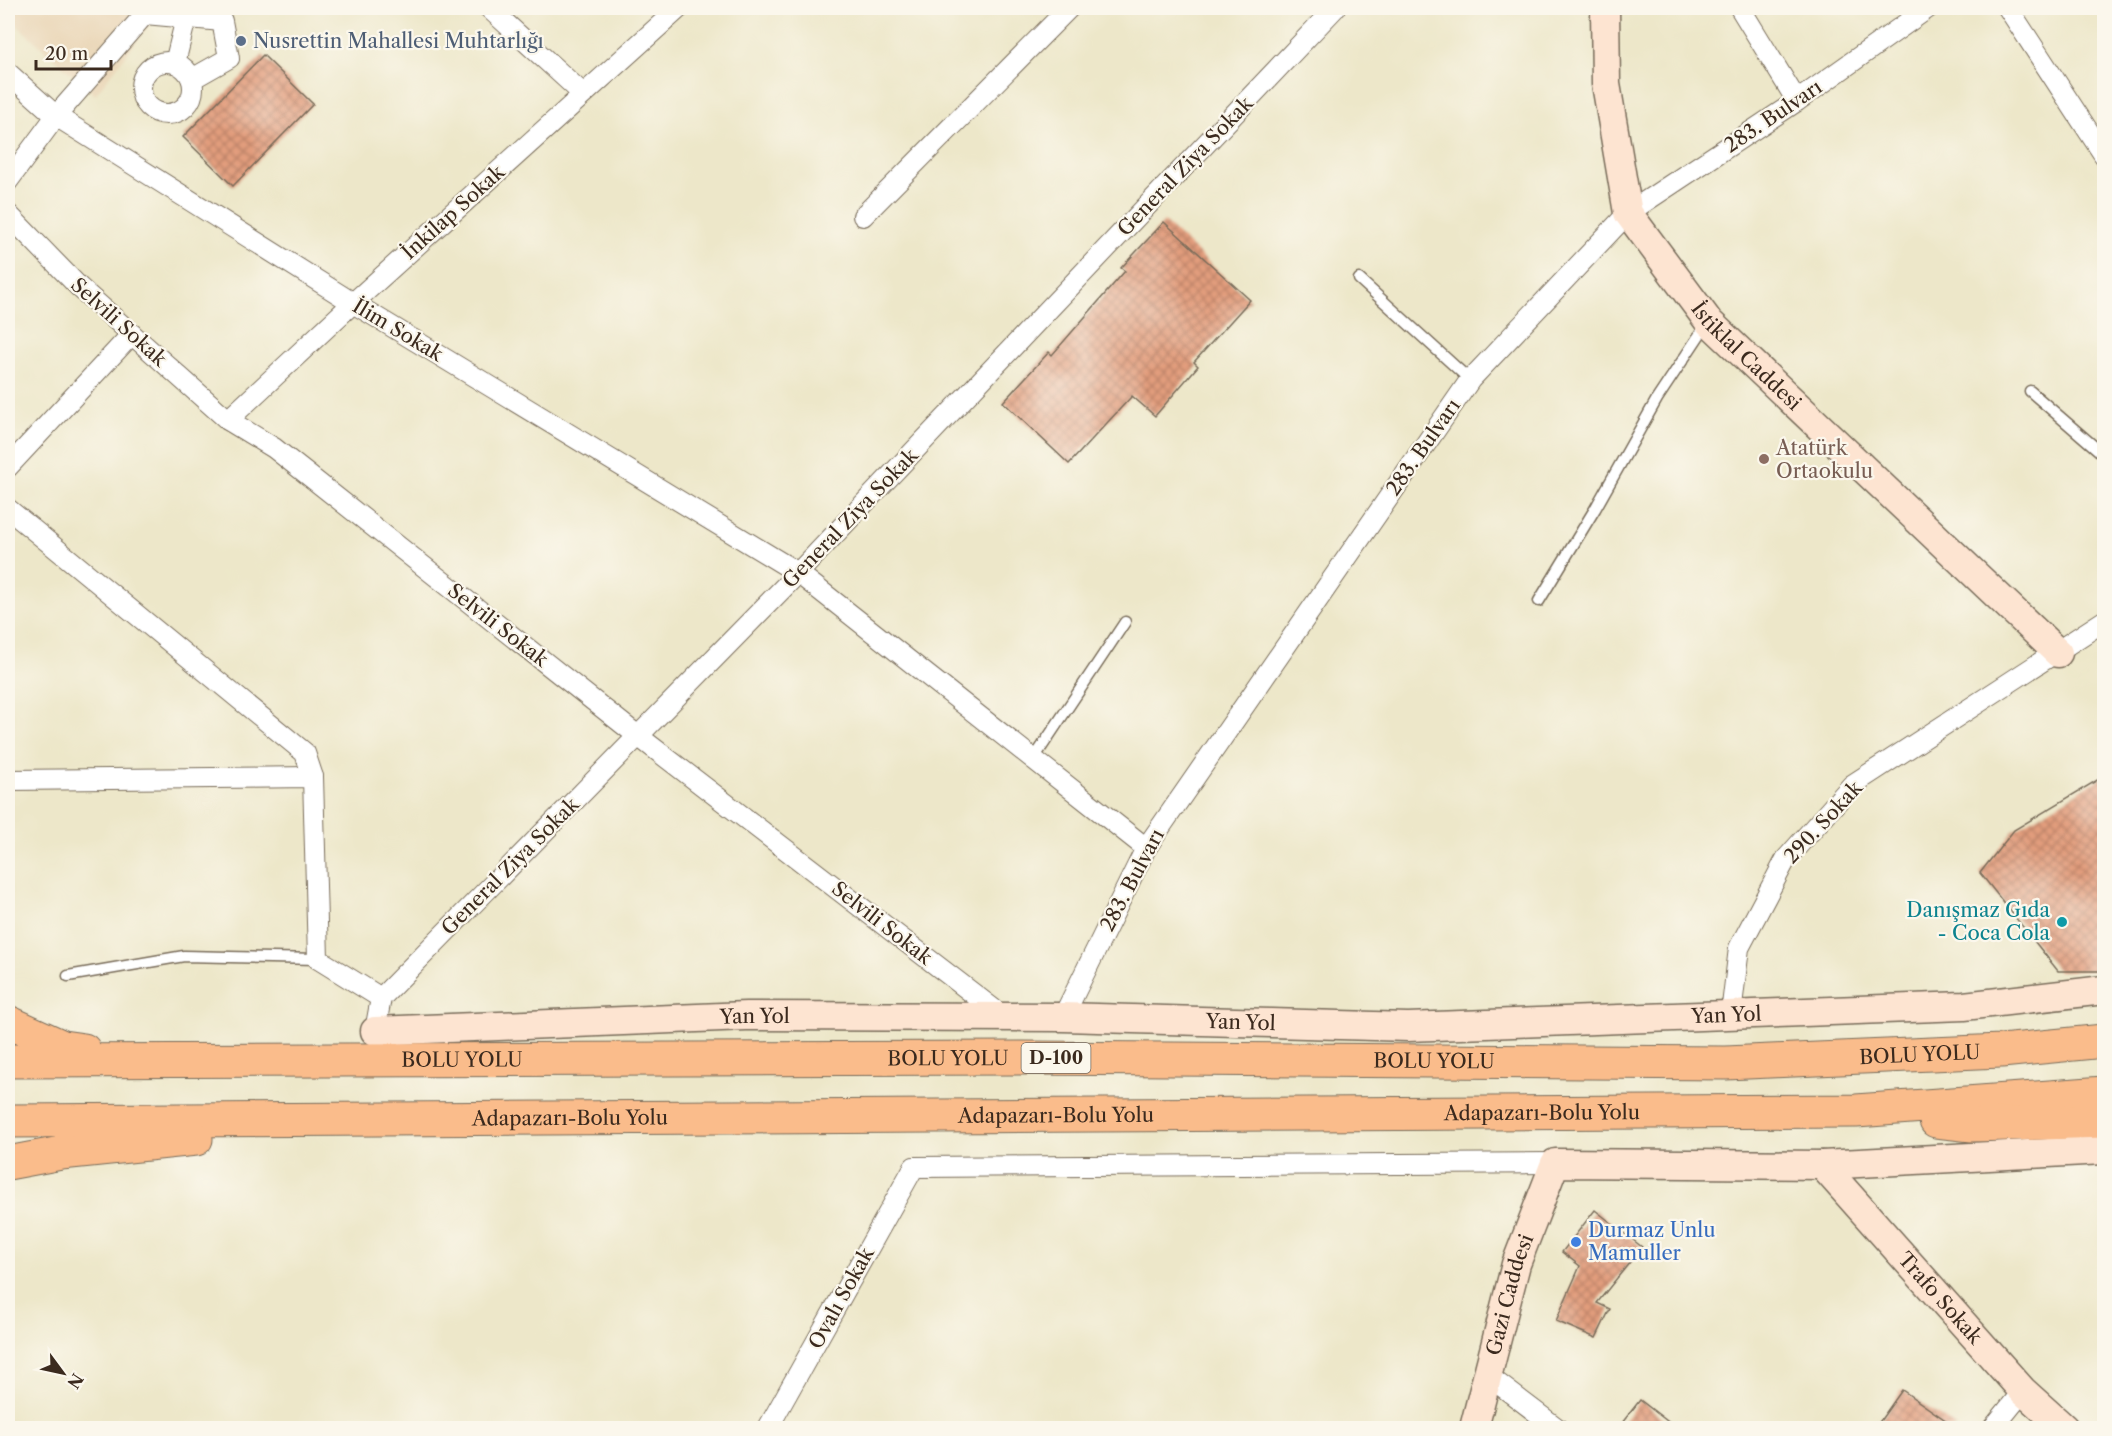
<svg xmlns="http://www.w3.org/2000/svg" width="2112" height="1436" font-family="'Libre Caslon Text',serif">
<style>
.built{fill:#ebd8ba}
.building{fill:url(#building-cross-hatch)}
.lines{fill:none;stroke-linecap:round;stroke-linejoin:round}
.lane-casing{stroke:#796c5a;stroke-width:13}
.street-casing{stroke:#796c5a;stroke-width:22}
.secondary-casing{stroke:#796c5a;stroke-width:31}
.highway-casing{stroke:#796c5a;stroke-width:35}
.lane{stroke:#fff;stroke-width:10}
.street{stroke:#fff;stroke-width:20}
.secondary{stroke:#fde4d1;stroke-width:28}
.highway{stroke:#fabc8b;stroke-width:33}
.service-dot{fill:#5c6f8a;stroke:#fbf7ec;stroke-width:2}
.education-dot{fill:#8d6e63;stroke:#fbf7ec;stroke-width:2}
.culture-dot{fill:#0f9aa8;stroke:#fbf7ec;stroke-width:2}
.shop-dot{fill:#3f7fe0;stroke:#fbf7ec;stroke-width:2}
.labels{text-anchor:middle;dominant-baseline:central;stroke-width:4.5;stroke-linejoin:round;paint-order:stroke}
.shield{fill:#fbf7ec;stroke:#75685c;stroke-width:1.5}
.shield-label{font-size:18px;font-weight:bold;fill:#3b2a1e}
.service-label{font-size:20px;fill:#4e5e75;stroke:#fbf7ec;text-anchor:start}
.street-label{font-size:20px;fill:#3b2a1e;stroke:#fbf7ec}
.education-label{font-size:20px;fill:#785e54;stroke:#fbf7ec;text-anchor:start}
.culture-label{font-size:20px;fill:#0d838f;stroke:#fbf7ec;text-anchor:end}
.shop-label{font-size:20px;fill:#366cbe;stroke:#fbf7ec;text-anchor:start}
</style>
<defs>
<pattern id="building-cross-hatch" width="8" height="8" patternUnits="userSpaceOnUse" patternTransform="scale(1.5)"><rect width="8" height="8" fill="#e29d7d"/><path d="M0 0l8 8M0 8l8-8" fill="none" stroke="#b88066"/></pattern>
</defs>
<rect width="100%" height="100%" fill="#fbf7ec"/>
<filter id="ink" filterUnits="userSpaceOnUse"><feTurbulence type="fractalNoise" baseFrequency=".0167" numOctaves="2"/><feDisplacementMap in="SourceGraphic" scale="12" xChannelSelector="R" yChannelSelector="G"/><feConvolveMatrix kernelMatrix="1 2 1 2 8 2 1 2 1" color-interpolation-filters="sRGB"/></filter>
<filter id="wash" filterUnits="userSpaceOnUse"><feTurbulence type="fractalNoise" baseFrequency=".008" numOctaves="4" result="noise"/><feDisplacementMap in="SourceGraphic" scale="24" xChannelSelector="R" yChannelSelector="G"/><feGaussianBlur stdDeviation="1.35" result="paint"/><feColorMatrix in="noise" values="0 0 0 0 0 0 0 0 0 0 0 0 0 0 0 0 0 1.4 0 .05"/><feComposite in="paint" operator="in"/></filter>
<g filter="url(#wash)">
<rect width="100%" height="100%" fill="#ede7c9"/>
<!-- built -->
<path class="built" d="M 8,8 L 162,8 L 95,95 L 8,17 Z"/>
<g id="blocks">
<!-- building -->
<g class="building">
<path d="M 263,55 L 313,104 L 233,186 L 183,137 Z"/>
<path d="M 1164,222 L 1250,300 L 1194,362 L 1198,366 L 1155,416 L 1132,396 L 1069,464 L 1003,402 L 1049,352 L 1052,355 L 1125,271 L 1121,268 Z"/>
<path d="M 2104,776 L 2104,971 L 2058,971 L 1980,873 L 2014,830 Z"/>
<path d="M 1595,1210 L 1642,1247 L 1597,1303 L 1610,1309 L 1596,1338 L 1556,1321 L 1580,1266 L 1562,1252 Z"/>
<path d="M 1902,1390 L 1957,1428 L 1875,1428 Z"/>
<path d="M 1640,1400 L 1676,1428 L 1618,1428 Z"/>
</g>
</g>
</g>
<g filter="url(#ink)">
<use href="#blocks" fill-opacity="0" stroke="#796c5a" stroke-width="1.5"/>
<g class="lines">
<defs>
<g id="lane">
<path d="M 1359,279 L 1470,380"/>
<path d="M 2030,391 L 2104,455"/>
<path d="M 1539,601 L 1595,509 L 1657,399 L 1708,322"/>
<path d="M 1033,760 L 1125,622"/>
<path d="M 68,976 L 184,956 L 318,959"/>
</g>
<g id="street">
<path d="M 489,8 L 583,94"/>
<path d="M 1740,8 L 1797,101"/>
<path d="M 2008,8 L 2104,155"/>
<path d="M 145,14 L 222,21 L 229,58 L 192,79"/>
<circle cx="167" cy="88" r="26"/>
<path d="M 175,63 L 186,18"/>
<path d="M 8,73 L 56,116 L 353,303 L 798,573 L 1146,848"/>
<path d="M 8,181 L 56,116 L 145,14 L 154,8"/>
<path d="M 8,214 L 79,287 L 228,420 L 274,448 L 638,736 L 1005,1018"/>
<path d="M 863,216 L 1069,8"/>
<path d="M 228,420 L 353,303 L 679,8"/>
<path d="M 8,467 L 132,334"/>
<path d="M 8,509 L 305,753 L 313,777"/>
<path d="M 8,780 L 313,777 L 318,959 L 381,998"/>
<path d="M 1731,1014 L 1739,948 L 1786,859 L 1852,785 L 2104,621"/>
<path d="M 1063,1017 L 1146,848 L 1470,380 L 1628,213 L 1797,101 L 1928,8"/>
<path d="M 375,1031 L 381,998 L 798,573 L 1335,8"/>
<path d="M 1487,1375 L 1557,1428"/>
<path d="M 768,1428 L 914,1167 L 1555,1163"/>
<path d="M 1993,1428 L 2023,1391"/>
</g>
<g id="secondary">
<path id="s1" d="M 1605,8 L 1606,84 L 1628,213 L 1709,322 L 2058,653"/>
<path id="s2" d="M 375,1031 L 746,1016 L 1063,1017 L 1408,1027 L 1964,1006 L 2104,990"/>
<path id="s3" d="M 1822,1165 L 2023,1391 L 2064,1428"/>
<path id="s4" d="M 1474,1428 L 1516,1264 L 1555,1163 L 1822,1165 L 2104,1150"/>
</g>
<g id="highway">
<path d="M 8,1022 L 63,1047 L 84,1050"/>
<path id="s5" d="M 8,1061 L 1024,1058 L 1726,1063 L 2001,1051 L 2104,1041"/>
<path id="s6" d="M 8,1121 L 1856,1111 L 2104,1093"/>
<path d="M 1936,1121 L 1972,1125 L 2104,1121"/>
<path d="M 8,1163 L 61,1153 L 196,1139"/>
</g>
</defs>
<!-- lane casing -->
<use href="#lane" class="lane-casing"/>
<!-- street casing -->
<use href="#street" class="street-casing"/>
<!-- secondary casing -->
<use href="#secondary" class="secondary-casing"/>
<!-- highway casing -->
<use href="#highway" class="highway-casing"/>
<!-- lane -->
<use href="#lane" class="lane"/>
<!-- street -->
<use href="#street" class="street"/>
<!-- secondary -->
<use href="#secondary" class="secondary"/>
<!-- highway -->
<use href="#highway" class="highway"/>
</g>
</g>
<!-- markers -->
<circle class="service-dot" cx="241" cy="41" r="6"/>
<circle class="education-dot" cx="1764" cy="459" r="6"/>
<circle class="culture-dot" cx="2062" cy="922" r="6"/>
<circle class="shop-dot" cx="1576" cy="1242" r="6"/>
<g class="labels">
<!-- shield labels -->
<rect class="shield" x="1021.5" y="1043" width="69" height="30" rx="4.5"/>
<g class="shield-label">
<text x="1056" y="1058">D-100</text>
</g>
<!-- service labels -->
<g class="service-label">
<text x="253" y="41">Nusrettin Mahallesi Muhtarlığı</text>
</g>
<!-- street labels -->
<g class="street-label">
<text transform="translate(1773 116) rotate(-34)">283. Bulvarı</text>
<text transform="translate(1185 166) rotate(-46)">General Ziya Sokak</text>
<text transform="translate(453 212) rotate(-42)">İnkilap Sokak</text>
<text transform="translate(119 322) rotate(42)">Selvili Sokak</text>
<text transform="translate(398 330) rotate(31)">İlim Sokak</text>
<text stroke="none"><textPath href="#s1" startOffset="393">İstiklal Caddesi</textPath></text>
<text transform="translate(1423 447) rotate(-55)">283. Bulvarı</text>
<text transform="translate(850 518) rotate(-46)">General Ziya Sokak</text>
<text transform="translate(498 625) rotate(38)">Selvili Sokak</text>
<text transform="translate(1823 822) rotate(-47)">290. Sokak</text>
<text transform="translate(510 866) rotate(-45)">General Ziya Sokak</text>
<text transform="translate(1132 880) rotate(-62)">283. Bulvarı</text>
<text transform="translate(882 923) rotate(38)">Selvili Sokak</text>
<text stroke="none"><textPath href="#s2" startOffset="1352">Yan Yol</textPath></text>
<text stroke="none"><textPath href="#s2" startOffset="380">Yan Yol</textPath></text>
<text stroke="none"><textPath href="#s2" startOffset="866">Yan Yol</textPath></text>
<text stroke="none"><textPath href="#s5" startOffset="1912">BOLU YOLU</textPath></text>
<text stroke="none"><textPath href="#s5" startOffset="940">BOLU YOLU</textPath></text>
<text stroke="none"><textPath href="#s5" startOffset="454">BOLU YOLU</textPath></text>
<text stroke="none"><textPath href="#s5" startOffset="1426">BOLU YOLU</textPath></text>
<text stroke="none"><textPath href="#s6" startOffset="1534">Adapazarı-Bolu Yolu</textPath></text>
<text stroke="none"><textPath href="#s6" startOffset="1048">Adapazarı-Bolu Yolu</textPath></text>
<text stroke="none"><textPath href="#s6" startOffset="562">Adapazarı-Bolu Yolu</textPath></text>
<text stroke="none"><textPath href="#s4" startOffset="138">Gazi Caddesi</textPath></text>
<text transform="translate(841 1298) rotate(-61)">Ovalı Sokak</text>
<text stroke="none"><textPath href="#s3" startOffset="178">Trafo Sokak</textPath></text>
</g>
<!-- education labels -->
<g class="education-label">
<text x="1776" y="448">Atatürk<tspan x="1776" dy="23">Ortaokulu</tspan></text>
</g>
<!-- culture labels -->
<g class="culture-label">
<text x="2050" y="910">Danışmaz Gıda<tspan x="2050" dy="23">- Coca Cola</tspan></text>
</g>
<!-- shop labels -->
<g class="shop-label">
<text x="1588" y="1230">Durmaz Unlu<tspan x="1588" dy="23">Mamuller</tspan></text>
</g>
</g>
<!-- margin -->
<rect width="2112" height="1436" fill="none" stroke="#fbf7ec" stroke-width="30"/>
<!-- north arrow -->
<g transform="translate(63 1373) rotate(123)" stroke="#fbf7ec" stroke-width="4.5" paint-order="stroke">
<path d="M0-4.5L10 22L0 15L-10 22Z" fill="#3b2a1e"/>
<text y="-9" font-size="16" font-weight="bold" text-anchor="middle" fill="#3b2a1e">N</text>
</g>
<!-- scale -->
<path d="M36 60v9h75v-9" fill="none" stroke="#3b2a1e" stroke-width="3"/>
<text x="45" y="60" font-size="18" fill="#3b2a1e" stroke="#fbf7ec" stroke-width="4.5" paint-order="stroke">20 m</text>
</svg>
